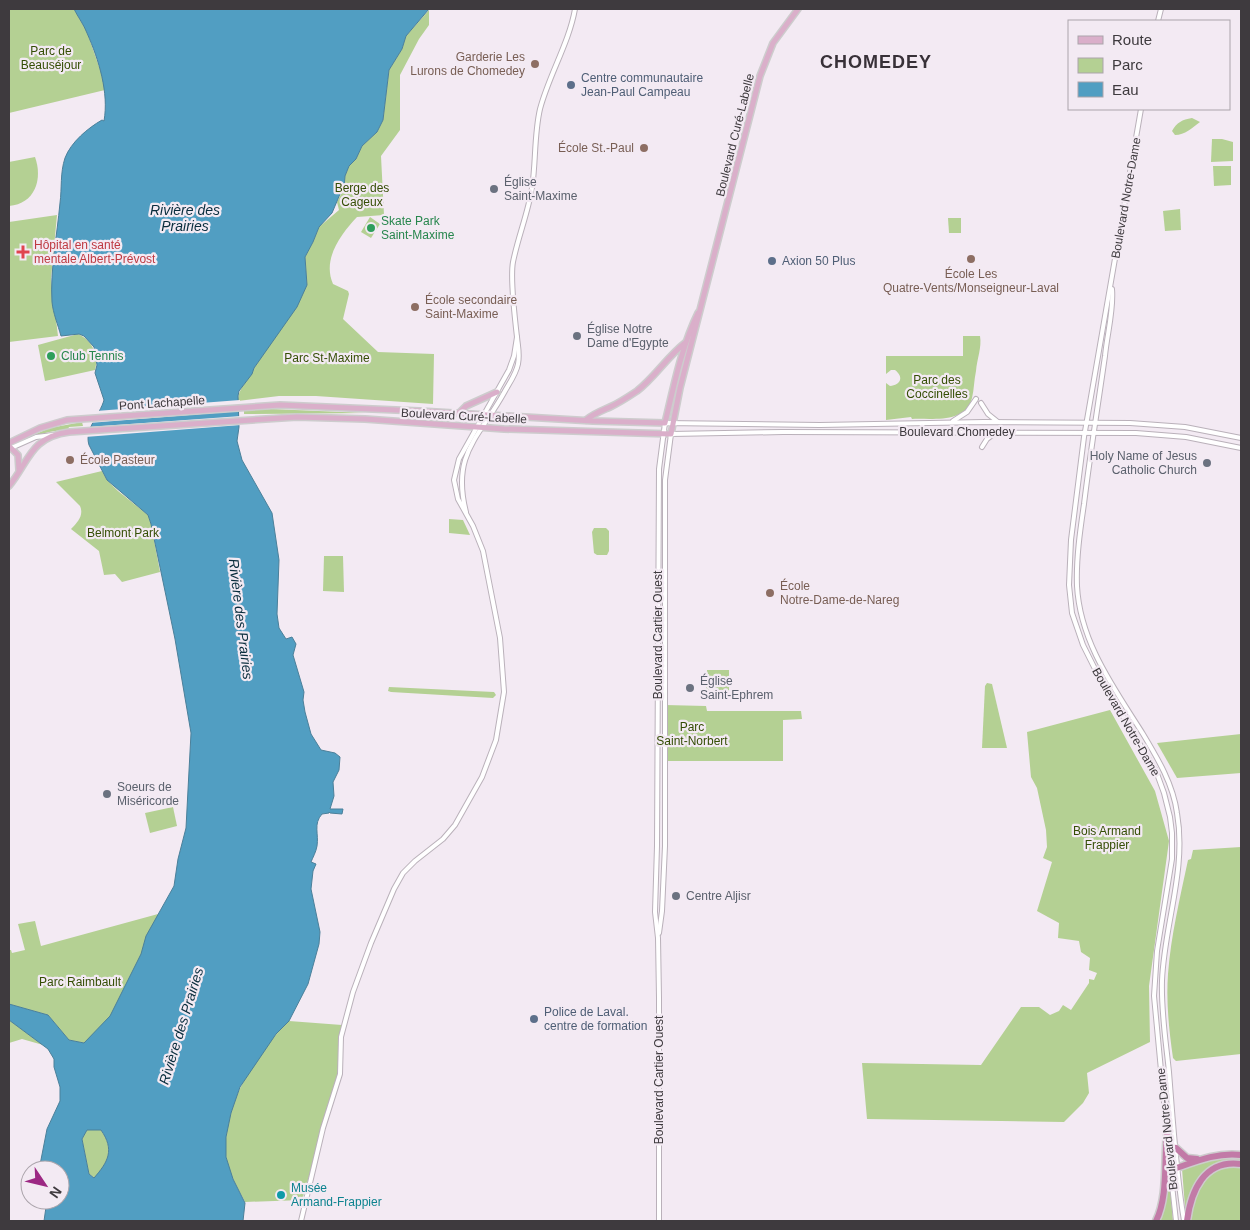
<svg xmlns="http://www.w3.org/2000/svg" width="1250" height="1230" font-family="Arial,sans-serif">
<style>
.green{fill:#b4d093}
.water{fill:#519ec2;stroke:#4b809a;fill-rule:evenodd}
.pier{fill:#f3eaf3}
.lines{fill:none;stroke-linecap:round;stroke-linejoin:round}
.minor-casing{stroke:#bab1ba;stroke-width:6}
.major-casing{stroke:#cdcccd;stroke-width:8}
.highway-casing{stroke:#cdcccd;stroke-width:9}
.minor{stroke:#fff;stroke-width:4}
.major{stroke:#daafca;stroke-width:5}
.highway{stroke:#c27aa7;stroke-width:6}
.education-dot{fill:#8d6e63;stroke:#f3eaf3;stroke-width:2}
.service-dot{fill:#5c6f8a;stroke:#f3eaf3;stroke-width:2}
.worship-dot{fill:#6b7280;stroke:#f3eaf3;stroke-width:2}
.leisure-dot{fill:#2e9e5b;stroke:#f3eaf3;stroke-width:2}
.health-dot{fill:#e0444e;stroke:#f3eaf3;stroke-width:2}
.culture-dot{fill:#0f9aa8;stroke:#f3eaf3;stroke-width:2}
.labels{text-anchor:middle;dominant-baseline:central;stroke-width:4.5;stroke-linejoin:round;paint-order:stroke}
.park-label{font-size:12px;fill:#354e05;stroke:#f3eaf3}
.education-label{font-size:12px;fill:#785e54;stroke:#f3eaf3;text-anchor:start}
.service-label{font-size:12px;fill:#4e5e75;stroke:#f3eaf3;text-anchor:start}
.street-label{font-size:12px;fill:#3e3a3e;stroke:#f3eaf3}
.worship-label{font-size:12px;fill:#5b616d;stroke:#f3eaf3;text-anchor:start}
.leisure-label{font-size:12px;fill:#27864d;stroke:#f3eaf3;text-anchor:start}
.health-label{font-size:12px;fill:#be3a42;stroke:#f3eaf3;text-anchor:start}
.culture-label{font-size:12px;fill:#0d838f;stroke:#f3eaf3;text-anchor:start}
.water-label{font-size:14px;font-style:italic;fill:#092d3d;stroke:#f3eaf3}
.district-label{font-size:18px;font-weight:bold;letter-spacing:1px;fill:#383138;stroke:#f3eaf3}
</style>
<rect width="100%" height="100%" fill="#f3eaf3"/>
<!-- green -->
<g class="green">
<path d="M 9,9 L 74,9 L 87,32 L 102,75 L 105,90 L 9,113 Z"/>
<path d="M 429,10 L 429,25 L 419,39 L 400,75 L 400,130 L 381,156 L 384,215 L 357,217 C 341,234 322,259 333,284 L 348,291 L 349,294 L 343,319 L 378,352 L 434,354 L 433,404 L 316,396 L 279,396 L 238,401 C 238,387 250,380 254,368 L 307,285 L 305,257 L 313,242 L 319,227 L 339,210 L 337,202 L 344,188 L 345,176 L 349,166 L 356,159 L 362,146 L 377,132 L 383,120 L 389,70 L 402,49 L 406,36 Z"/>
<path d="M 1192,118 L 1200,122 C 1192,128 1185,135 1175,135 L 1172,131 C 1177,122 1182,120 1192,118 Z"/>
<path d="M 1212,139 L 1222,139 L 1233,142 L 1233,161 L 1211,162 Z"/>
<path d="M 35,157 C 43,179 35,204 9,206 L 9,162 Z"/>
<path d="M 1213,166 L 1231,166 L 1231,185 L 1214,186 Z"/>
<path d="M 1180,209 L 1181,230 L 1165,231 L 1163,211 Z"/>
<path d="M 57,215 L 51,279 L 58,336 L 9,342 L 9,222 Z"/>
<path d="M 370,217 L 380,224 L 371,238 L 361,232 Z"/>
<path d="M 948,218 L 961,218 L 961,233 L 949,233 Z"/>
<path d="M 78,334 C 92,340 99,355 95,370 L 45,381 L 38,345 Z"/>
<path d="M 963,336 L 980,336 C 982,347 977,359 976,371 C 974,380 974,390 972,398 C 965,424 932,418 912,419 L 911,417 L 886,420 L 886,383 L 890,386 C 901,385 904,377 895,370 L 891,370 L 886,374 L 886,356 L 963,356 Z"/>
<path d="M 271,409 L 366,413 L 244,414 L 244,410 Z"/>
<path d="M 82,422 L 83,426 L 69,427 L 68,429 L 49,432 L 26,438 L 50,428 Z"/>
<path d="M 102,471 L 107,480 L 118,491 L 148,515 L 151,524 L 160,572 L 122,582 L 115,574 L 104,575 L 99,551 L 71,529 C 78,522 84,515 80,506 L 56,482 Z"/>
<path d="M 449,519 L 463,520 L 470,535 L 449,533 Z"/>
<path d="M 594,528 L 606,528 L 609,531 L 609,551 L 607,555 L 597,555 L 594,553 L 592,532 Z"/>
<path d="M 324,556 L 343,556 L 344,592 L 323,591 Z"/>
<path d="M 707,670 L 729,670 L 729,691 L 706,691 Z"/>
<path d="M 987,683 L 992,684 L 1007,748 L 982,748 L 985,686 Z"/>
<path d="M 389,687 L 494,692 L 496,695 L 493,698 L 391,692 L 388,691 Z"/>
<path d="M 665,705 L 706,706 L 707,711 L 801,711 L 802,719 L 783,720 L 783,761 L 665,761 Z"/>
<path d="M 1110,710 L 1155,791 L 1169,841 L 1149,986 L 1150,1042 L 1087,1073 L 1089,1093 L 1083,1103 L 1064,1122 L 867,1119 L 862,1063 L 981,1065 L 1021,1007 L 1039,1007 L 1050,1015 L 1059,1011 L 1063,1005 L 1071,1010 L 1089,983 L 1089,979 L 1094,980 L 1097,973 L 1089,970 L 1090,958 L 1081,952 L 1079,941 L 1058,938 L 1059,923 L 1037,911 L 1052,862 L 1043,858 L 1047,847 L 1046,830 L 1037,788 L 1031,777 L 1027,732 Z"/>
<path d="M 1241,734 L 1241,773 L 1177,778 L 1157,743 Z"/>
<path d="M 173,807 L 177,826 L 150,833 L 145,813 Z"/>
<path d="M 1241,847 L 1241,1054 L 1176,1061 L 1173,1058 C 1169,1030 1166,1002 1168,974 C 1171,935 1180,898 1188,860 L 1191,859 L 1193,850 Z"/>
<path d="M 158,914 L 144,961 L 113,1018 L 84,1043 L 69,1040 L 48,1015 L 9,1004 L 9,950 L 11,950 L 12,953 L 25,950 L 18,924 L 35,921 L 41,946 Z"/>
<path d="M 9,1020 L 43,1045 L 22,1039 L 9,1043 Z"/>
<path d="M 289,1021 L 342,1025 L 340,1074 L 302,1200 L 245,1202 C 237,1187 228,1172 226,1156 C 222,1106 255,1054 289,1021 Z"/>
<path d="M 87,1130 L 101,1130 C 115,1150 108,1162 95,1178 L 89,1174 L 82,1139 Z"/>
<path d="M 1221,1157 L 1241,1157 L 1241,1161 C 1207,1158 1202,1182 1187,1207 L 1185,1207 L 1182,1169 Z"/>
<path d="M 1241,1166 L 1241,1221 L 1190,1221 C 1192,1202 1199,1174 1221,1168 C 1227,1166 1235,1166 1241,1166 Z"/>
<path d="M 1166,1175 L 1169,1175 L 1173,1221 L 1158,1221 Z"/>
</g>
<!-- water -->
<path class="water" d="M 74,9 L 429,9 L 406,36 L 402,49 L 389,70 L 383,120 L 377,132 L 362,146 L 356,159 L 349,166 L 345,176 L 344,188 L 340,194 L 332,213 L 319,227 L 313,242 L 305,257 L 307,285 L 297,307 L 254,368 L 252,374 L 239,391 L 238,396 L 239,427 L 237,441 L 242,460 L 272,513 L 279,560 L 277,614 L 279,628 L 286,639 L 292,637 L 296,644 L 293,655 L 304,692 L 303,700 L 305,712 L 311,734 L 321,750 L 335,753 L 340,757 L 339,770 L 333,782 L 334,796 L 330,809 L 343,809 L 342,814 L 330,813 L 329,812 L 329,813 L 322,814 C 313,824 319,834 317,846 C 316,852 313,857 311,862 L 316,864 L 313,871 L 311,889 L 320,932 L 319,944 L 308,984 L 289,1021 L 276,1034 L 240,1087 L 231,1113 L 226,1137 L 226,1157 L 233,1179 L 245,1203 L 243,1221 L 44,1221 L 47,1200 L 60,1200 L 60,1170 L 39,1170 L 47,1129 L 60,1101 L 60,1087 L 54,1067 L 54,1059 L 48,1049 L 9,1020 L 9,1004 L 48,1015 L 69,1040 L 84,1043 L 110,1016 L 141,954 L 146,936 L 174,886 L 178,859 L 186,828 L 191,733 L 175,639 L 151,524 L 148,515 L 107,480 L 89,445 C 84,429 100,415 104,400 L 95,373 L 97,365 L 94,347 L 84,336 L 79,334 L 61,336 C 58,325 53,313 52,302 C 50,270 57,236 60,203 C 62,188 60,173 65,158 C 71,142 88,128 102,120 L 104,121 C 109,93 99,60 87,33 C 84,25 78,17 74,9 ZM 87,1130 L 101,1130 C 115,1150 108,1162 94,1178 L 89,1174 L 82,1139 Z"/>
<!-- pier -->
<g class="pier">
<path d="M 240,400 L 240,411 L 89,423 L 96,411 Z"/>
<path d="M 241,416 L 241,425 L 85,437 L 88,427 Z"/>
</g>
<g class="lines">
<defs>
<g id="minor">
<path d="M 1158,21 L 1161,9"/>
<path d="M 1141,109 L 1084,437 L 1071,540 L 1069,585 L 1072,613 L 1083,645 L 1098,675 L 1156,771 L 1164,793 L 1170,817 L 1172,833 L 1172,859 L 1157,951 L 1154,996 L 1167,1134"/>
<path d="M 1112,289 C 1114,310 1107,334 1105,356 C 1098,405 1090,455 1084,504 C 1080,531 1076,559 1077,586 C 1080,642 1114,688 1143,734 C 1158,759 1173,784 1177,813 C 1187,870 1164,925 1162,981 C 1161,1012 1166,1042 1169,1072 C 1173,1122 1176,1172 1184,1221"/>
<path d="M 981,403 L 988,414 L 998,422"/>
<path d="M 953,421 L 967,412 L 976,399"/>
<path d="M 982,447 L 987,439 L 995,433"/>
<path d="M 9,449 L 36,437 L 53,435"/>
<path d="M 466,512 C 451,453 480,437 505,391 C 510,382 516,374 518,364 C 520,354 518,347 517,337 C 515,320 510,278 513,262 C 518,237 528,213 532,188 C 536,162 534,135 540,109 C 549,75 569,43 575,9"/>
<path d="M 659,933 L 662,911 L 665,846 L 665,480 L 671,434 L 783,432 L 1136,433 L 1186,437 L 1241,448"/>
<path d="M 1168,1149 L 1176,1221"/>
<path d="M 301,1221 L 323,1128 L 340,1074 L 341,1037 L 353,992 L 371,943 L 394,889 L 403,873 L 415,861 L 443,839 L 455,825 L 482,777 L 496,740 L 504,692 L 500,638 L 483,551 L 473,526 L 458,499 L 454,480 L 459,459 L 509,370 L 514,356 L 517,337"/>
<path d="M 659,1221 L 659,998 L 658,938 L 655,912 L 657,846 L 659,469 L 665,423 L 820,425 L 984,422 L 1130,423 L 1185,427 L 1241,438"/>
</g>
<g id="major">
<path d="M 459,413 L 466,406 L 497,392"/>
<path d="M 586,420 C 593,414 601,411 610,407 C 619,403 628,397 637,391 C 655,377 667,357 685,343"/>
<path d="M 9,443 L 40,428 L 67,420 L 280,405 L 419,411 L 593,421 L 665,423 C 674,386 681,348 698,313"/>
<path d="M 9,446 L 18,455 L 19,470"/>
<path d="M 9,486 C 29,462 30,437 69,432 L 297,417 L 365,419 L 504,429 L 671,434 L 680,388 L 760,76 L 773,43 L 798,9"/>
</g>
<g id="highway">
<path d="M 1176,1148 L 1187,1158 L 1197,1159"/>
<path d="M 1171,1170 C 1194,1162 1216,1152 1241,1155"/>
<path d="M 1156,1221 C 1168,1197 1164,1162 1167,1134"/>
<path d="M 1187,1221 C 1191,1191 1204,1159 1241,1164"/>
</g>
</defs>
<!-- minor casing -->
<use href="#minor" class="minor-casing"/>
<!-- major casing -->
<use href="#major" class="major-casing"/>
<!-- highway casing -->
<use href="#highway" class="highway-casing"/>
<!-- minor -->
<use href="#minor" class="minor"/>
<!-- major -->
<use href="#major" class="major"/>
<!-- highway -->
<use href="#highway" class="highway"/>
</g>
<!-- markers -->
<g class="education-dot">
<circle cx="535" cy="64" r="5"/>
<circle cx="644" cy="148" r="5"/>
<circle cx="971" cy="259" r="5"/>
<circle cx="415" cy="307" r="5"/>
<circle cx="70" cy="460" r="5"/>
<circle cx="770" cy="593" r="5"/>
</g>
<g class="service-dot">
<circle cx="571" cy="85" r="5"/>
<circle cx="772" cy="261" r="5"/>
<circle cx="534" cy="1019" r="5"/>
</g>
<g class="worship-dot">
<circle cx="494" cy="189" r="5"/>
<circle cx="577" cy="336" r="5"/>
<circle cx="1207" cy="463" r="5"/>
<circle cx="690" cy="688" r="5"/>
<circle cx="107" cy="794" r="5"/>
<circle cx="676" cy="896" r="5"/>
</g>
<g class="leisure-dot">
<circle cx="371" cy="228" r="5"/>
<circle cx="51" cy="356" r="5"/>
</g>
<path class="health-dot" d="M20.5 244.5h5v5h5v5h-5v5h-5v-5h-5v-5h5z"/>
<circle class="culture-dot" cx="281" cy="1195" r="5"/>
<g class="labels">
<!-- park labels -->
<g class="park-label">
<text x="51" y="51">Parc de<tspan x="51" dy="14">Beauséjour</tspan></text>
<text x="362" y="188">Berge des<tspan x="362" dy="14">Cageux</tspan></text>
<text x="327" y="358">Parc St-Maxime</text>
<text x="937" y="380">Parc des<tspan x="937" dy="14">Coccinelles</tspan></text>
<text x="123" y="533">Belmont Park</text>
<text x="692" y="727">Parc<tspan x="692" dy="14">Saint-Norbert</tspan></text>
<text x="1107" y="831">Bois Armand<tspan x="1107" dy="14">Frappier</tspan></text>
<text x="80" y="982">Parc Raimbault</text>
</g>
<!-- education labels -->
<g class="education-label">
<text x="525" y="57" text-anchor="end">Garderie Les<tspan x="525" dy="14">Lurons de Chomedey</tspan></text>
<text x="634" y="148" text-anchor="end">École St.-Paul</text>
<text x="971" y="274" text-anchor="middle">École Les<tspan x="971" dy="14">Quatre-Vents/Monseigneur-Laval</tspan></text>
<text x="425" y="300">École secondaire<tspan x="425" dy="14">Saint-Maxime</tspan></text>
<text x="80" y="460">École Pasteur</text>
<text x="780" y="586">École<tspan x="780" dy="14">Notre-Dame-de-Nareg</tspan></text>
</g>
<!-- service labels -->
<g class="service-label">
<text x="581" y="78">Centre communautaire<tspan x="581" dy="14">Jean-Paul Campeau</tspan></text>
<text x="782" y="261">Axion 50 Plus</text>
<text x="544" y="1012">Police de Laval.<tspan x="544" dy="14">centre de formation</tspan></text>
</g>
<!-- street labels -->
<g class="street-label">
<text transform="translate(735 135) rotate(-76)">Boulevard Curé-Labelle</text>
<text transform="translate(1126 198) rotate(-80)">Boulevard Notre-Dame</text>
<text transform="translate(162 403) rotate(-4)">Pont Lachapelle</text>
<text transform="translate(464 416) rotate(3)">Boulevard Curé-Labelle</text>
<text x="957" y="432">Boulevard Chomedey</text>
<text transform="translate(658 635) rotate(-90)">Boulevard Cartier Ouest</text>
<text transform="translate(1126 722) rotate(60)">Boulevard Notre-Dame</text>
<text transform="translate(659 1080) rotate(-90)">Boulevard Cartier Ouest</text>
<text transform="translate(1167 1129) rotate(-96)">Boulevard Notre-Dame</text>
</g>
<!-- worship labels -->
<g class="worship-label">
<text x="504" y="182">Église<tspan x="504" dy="14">Saint-Maxime</tspan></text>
<text x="587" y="329">Église Notre<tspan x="587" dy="14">Dame d'Egypte</tspan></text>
<text x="1197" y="456" text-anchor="end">Holy Name of Jesus<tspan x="1197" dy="14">Catholic Church</tspan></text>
<text x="700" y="681">Église<tspan x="700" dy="14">Saint-Ephrem</tspan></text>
<text x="117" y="787">Soeurs de<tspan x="117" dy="14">Miséricorde</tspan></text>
<text x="686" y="896">Centre Aljisr</text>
</g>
<!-- leisure labels -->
<g class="leisure-label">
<text x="381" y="221">Skate Park<tspan x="381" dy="14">Saint-Maxime</tspan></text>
<text x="61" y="356">Club Tennis</text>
</g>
<!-- health labels -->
<g class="health-label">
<text x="34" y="245">Hôpital en santé<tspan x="34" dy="14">mentale Albert-Prévost</tspan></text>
</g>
<!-- culture labels -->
<g class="culture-label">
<text x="291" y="1188">Musée<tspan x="291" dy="14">Armand-Frappier</tspan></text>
</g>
<!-- water labels -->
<g class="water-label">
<text x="185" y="210">Rivière des<tspan x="185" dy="16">Prairies</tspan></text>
<text transform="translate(241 619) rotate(83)">Rivière des Prairies</text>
<text transform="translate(181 1026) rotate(-73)">Rivière des Prairies</text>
</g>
<!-- district labels -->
<g class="district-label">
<text x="876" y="62">CHOMEDEY</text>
</g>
</g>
<!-- border -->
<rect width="1250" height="1230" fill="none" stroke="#3e3a3e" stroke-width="20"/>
<!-- legend -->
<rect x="1068" y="20" width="162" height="90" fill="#f3eaf3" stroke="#aba4ab"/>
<rect x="1078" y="36" width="25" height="8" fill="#daafca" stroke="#aba4ab"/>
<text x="1112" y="45" font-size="15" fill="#3e3a3e">Route</text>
<rect x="1078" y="58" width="25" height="15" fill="#b4d093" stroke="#aba4ab"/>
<text x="1112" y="70" font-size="15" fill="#3e3a3e">Parc</text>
<rect x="1078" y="82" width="25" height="15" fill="#519ec2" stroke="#aba4ab"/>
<text x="1112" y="95" font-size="15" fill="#3e3a3e">Eau</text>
<!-- north arrow -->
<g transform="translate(45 1185) rotate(125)"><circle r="24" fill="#f3eaf3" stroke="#aba4ab"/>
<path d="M0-4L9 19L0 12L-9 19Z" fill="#9c2883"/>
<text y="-8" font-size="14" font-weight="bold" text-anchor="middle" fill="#3e3a3e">N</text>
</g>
</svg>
